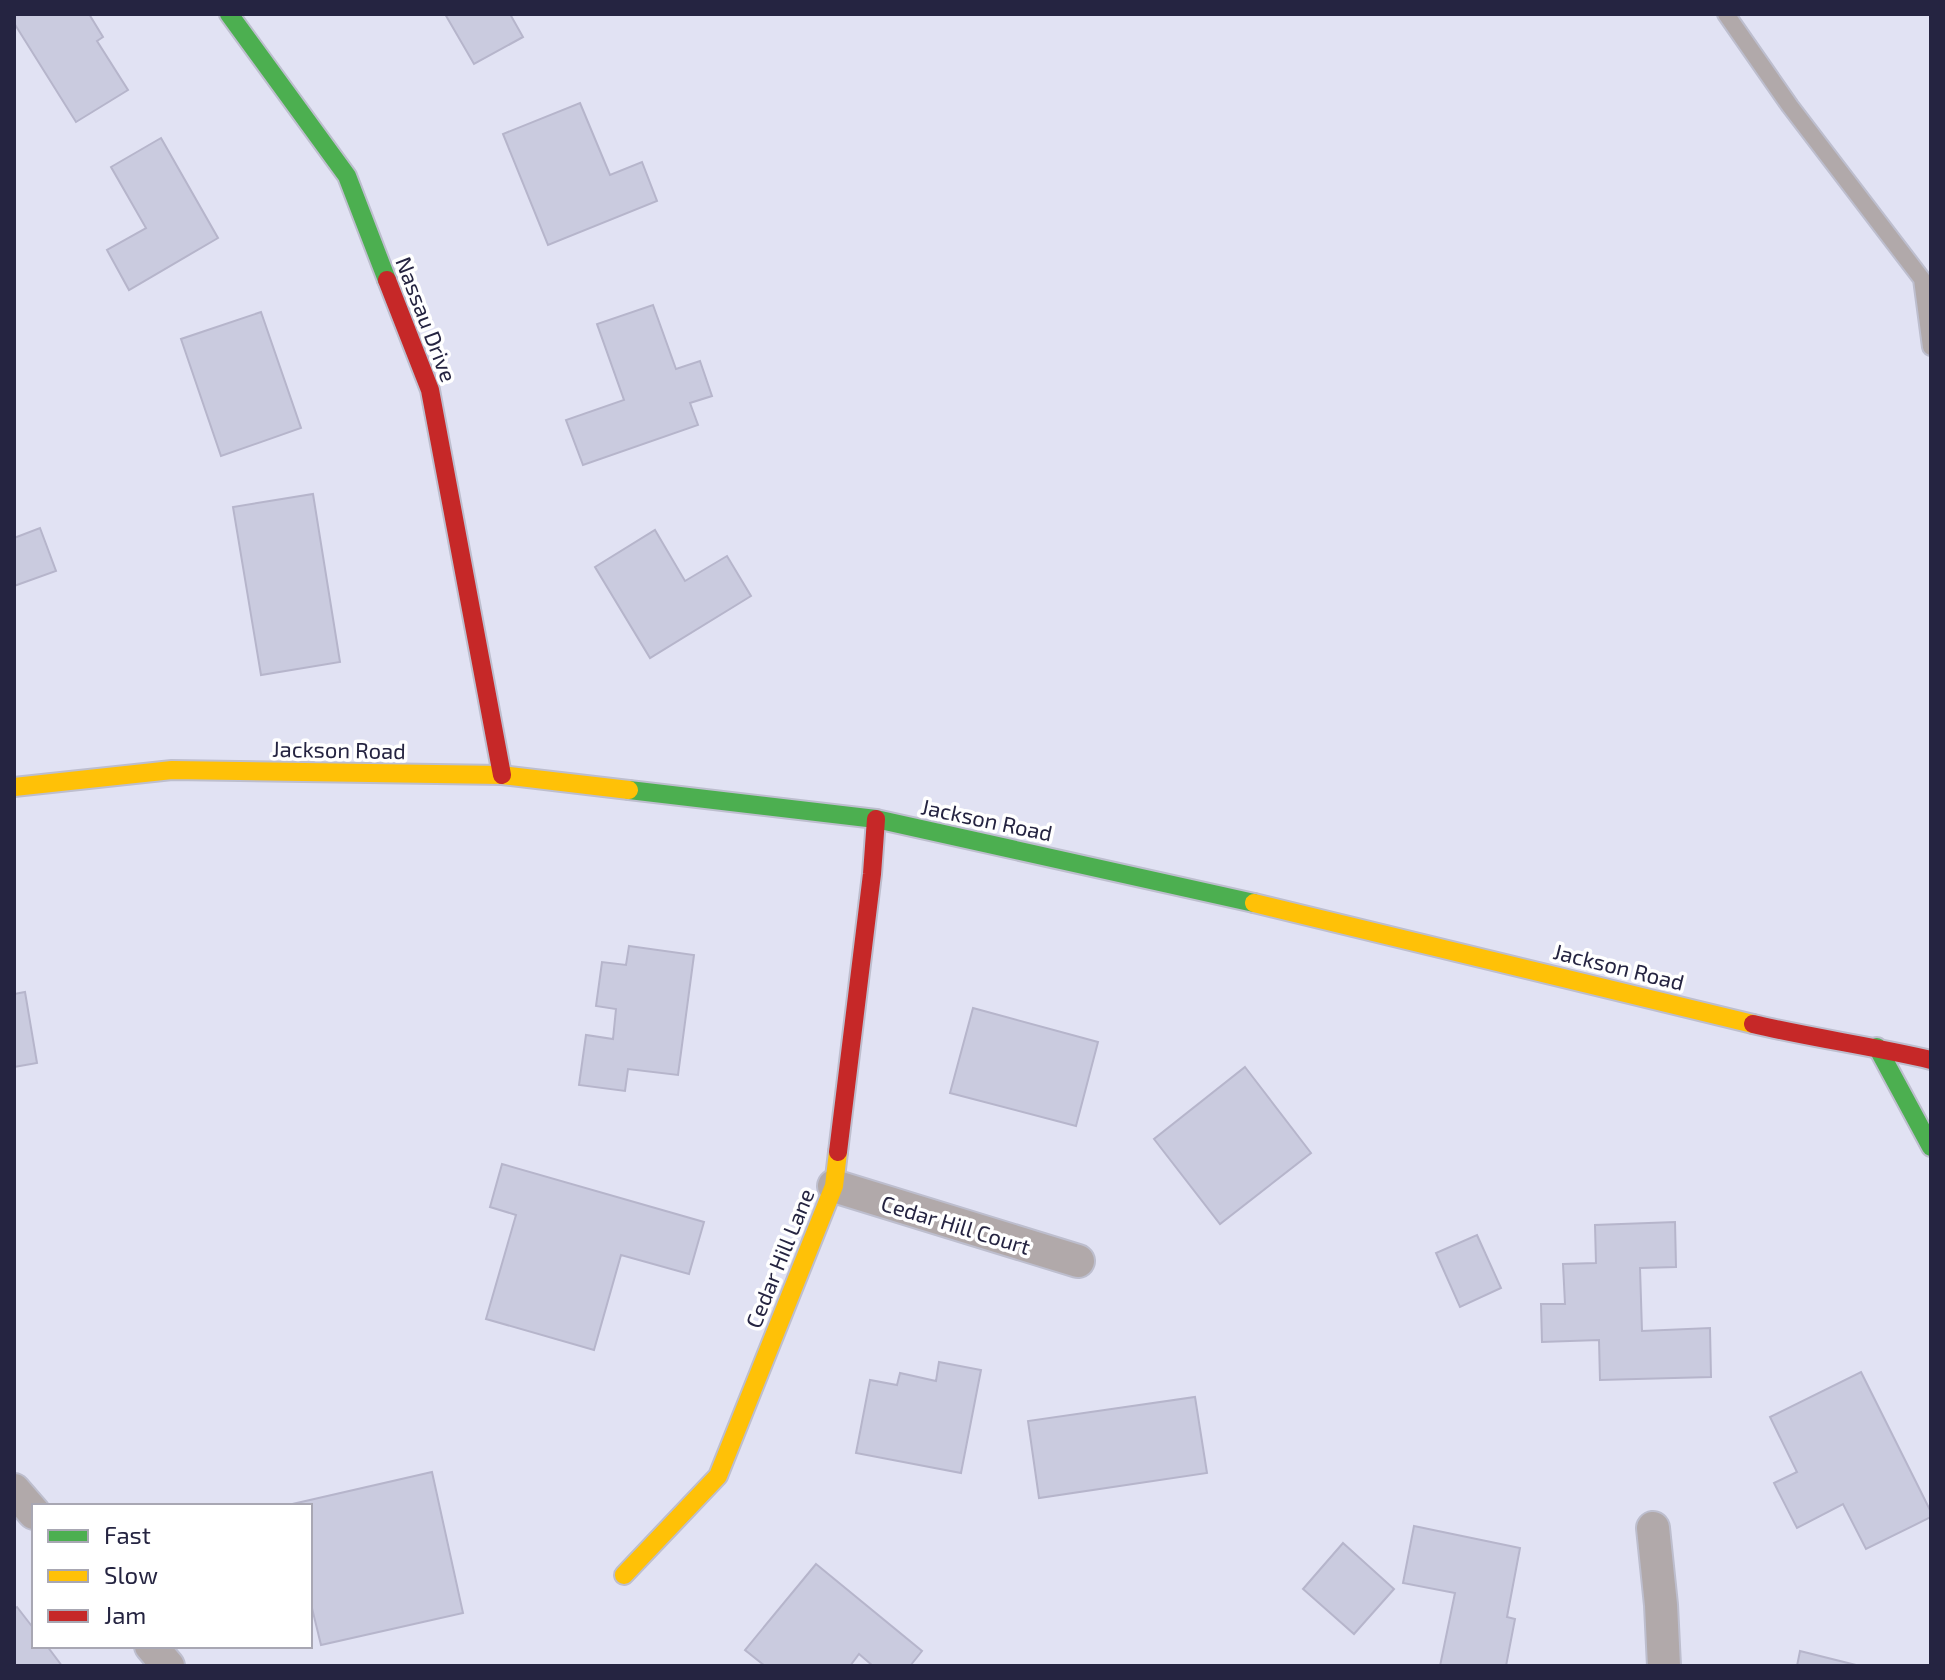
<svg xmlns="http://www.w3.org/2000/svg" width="1945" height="1680" font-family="'Exo 2',sans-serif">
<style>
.building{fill:#cacbdf;stroke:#b6b5cb;stroke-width:2}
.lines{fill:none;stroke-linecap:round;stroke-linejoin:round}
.lane-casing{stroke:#bdbece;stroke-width:20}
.street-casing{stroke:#bdbece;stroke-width:36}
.fast-casing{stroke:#bdbece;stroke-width:22}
.slow-casing{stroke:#bdbece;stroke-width:22}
.jam-casing{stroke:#bdbece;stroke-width:22}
.lane{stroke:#b1a9aa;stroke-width:16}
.street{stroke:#b1a9aa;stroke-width:32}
.fast{stroke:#4caf50;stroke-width:18}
.slow{stroke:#ffc107;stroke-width:18}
.jam{stroke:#c62828;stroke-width:18}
.labels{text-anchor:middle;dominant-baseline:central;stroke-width:7;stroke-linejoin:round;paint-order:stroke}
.street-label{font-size:22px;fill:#252441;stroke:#fff}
</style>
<rect width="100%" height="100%" fill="#e1e2f3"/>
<!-- building -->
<g class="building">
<path d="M 14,14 L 89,14 L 103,37 L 97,41 L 128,90 L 76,122 L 14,23 Z"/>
<path d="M 445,14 L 510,14 L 523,37 L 474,64 Z"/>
<path d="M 580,103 L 610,175 L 642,162 L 657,201 L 548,245 L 503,134 Z"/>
<path d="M 161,138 L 218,238 L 129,290 L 107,250 L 146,228 L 111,167 Z"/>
<path d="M 653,305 L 676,369 L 700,361 L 712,396 L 690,403 L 698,425 L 583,465 L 566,420 L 624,400 L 597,324 Z"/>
<path d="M 261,312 L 301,428 L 221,456 L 181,339 Z"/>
<path d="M 313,494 L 340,662 L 261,675 L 233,507 Z"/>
<path d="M 40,528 L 56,571 L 14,586 L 14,538 Z"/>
<path d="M 655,530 L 685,581 L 727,556 L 751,596 L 650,658 L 595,567 Z"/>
<path d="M 629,946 L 694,955 L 678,1075 L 628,1069 L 625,1091 L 579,1085 L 586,1035 L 613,1039 L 616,1009 L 596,1006 L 602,962 L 626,965 Z"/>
<path d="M 25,992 L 37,1063 L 14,1067 L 14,994 Z"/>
<path d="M 973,1008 L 1098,1042 L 1076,1126 L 950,1093 Z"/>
<path d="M 1245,1067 L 1311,1153 L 1220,1224 L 1154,1139 Z"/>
<path d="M 502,1164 L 704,1222 L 689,1274 L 621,1255 L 594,1350 L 486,1319 L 516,1215 L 490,1207 Z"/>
<path d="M 1675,1222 L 1676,1267 L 1640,1268 L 1642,1331 L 1710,1328 L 1711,1377 L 1600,1380 L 1599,1340 L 1542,1342 L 1541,1304 L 1565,1304 L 1563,1264 L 1596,1263 L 1595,1225 Z"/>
<path d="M 1477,1235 L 1501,1288 L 1460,1307 L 1436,1253 Z"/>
<path d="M 939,1362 L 981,1370 L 961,1473 L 856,1453 L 870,1380 L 897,1385 L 900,1373 L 936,1381 Z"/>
<path d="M 1861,1372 L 1931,1512 L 1931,1517 L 1866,1549 L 1843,1504 L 1797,1528 L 1774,1483 L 1797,1472 L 1770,1417 Z"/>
<path d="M 1195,1397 L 1207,1473 L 1039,1498 L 1028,1421 Z"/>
<path d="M 432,1472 L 463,1613 L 321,1645 L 310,1600 L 310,1506 L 288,1505 Z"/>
<path d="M 1414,1526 L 1520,1548 L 1507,1617 L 1515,1619 L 1506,1666 L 1440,1666 L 1455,1593 L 1403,1583 Z"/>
<path d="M 1343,1543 L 1394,1589 L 1354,1634 L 1303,1589 Z"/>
<path d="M 816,1564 L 922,1651 L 910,1666 L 873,1666 L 859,1654 L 850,1666 L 765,1666 L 745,1650 Z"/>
<path d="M 17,1607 L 34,1629 L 34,1646 L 47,1646 L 62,1666 L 14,1666 L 14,1609 Z"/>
<path d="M 1800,1651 L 1860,1666 L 1797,1666 Z"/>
</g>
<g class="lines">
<defs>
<path id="lane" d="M 1726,14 L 1790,106 L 1922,279 L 1931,347"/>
<g id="street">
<path d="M 834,1186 L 1078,1261"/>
<path d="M 14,1490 L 34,1513"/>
<path d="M 1653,1528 L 1661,1605 L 1664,1666"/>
<path d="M 151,1646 L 168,1666"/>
</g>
<g id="fast">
<path d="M 229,14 L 347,176 L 387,280"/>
<path d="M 629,790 L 876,819 L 1254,903"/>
<path d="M 1877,1047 L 1931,1147"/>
</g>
<g id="slow">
<path d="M 14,787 L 172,770 L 502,775 L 629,790"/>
<path d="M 1254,903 L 1753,1024"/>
<path d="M 624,1575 L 718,1476 L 834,1186 L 838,1152"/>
</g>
<g id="jam">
<path d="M 387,280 L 430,390 L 502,775"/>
<path d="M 1753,1024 C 1812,1038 1872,1046 1931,1060"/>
<path d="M 838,1152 L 872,874 L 876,819"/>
</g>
</defs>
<!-- lane casing -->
<use href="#lane" class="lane-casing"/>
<!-- street casing -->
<use href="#street" class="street-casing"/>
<!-- fast casing -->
<use href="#fast" class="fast-casing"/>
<!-- slow casing -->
<use href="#slow" class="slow-casing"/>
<!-- jam casing -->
<use href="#jam" class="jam-casing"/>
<!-- lane -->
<use href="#lane" class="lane"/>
<!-- street -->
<use href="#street" class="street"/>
<!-- fast -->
<use href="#fast" class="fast"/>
<!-- slow -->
<use href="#slow" class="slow"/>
<!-- jam -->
<use href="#jam" class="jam"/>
</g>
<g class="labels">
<!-- street labels -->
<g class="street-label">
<text transform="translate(427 319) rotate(69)">Nassau Drive</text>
<text transform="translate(339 749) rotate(1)">Jackson Road</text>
<text transform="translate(987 819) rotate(12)">Jackson Road</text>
<text transform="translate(1619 966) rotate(14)">Jackson Road</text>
<text transform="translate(956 1224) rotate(17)">Cedar Hill Court</text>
<text transform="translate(779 1258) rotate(-68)">Cedar Hill Lane</text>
</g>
</g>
<!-- border -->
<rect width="1945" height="1680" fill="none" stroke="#252441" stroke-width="32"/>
<!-- legend -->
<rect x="32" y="1504" width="280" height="144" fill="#ffffff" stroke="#a8a7b3" stroke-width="2"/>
<rect x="48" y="1530" width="40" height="12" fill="#4caf50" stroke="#a8a7b3" stroke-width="2"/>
<text x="104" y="1544" font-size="24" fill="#252441">Fast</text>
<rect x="48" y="1570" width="40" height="12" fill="#ffc107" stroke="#a8a7b3" stroke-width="2"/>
<text x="104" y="1584" font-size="24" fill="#252441">Slow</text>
<rect x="48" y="1610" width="40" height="12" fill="#c62828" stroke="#a8a7b3" stroke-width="2"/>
<text x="104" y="1624" font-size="24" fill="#252441">Jam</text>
</svg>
